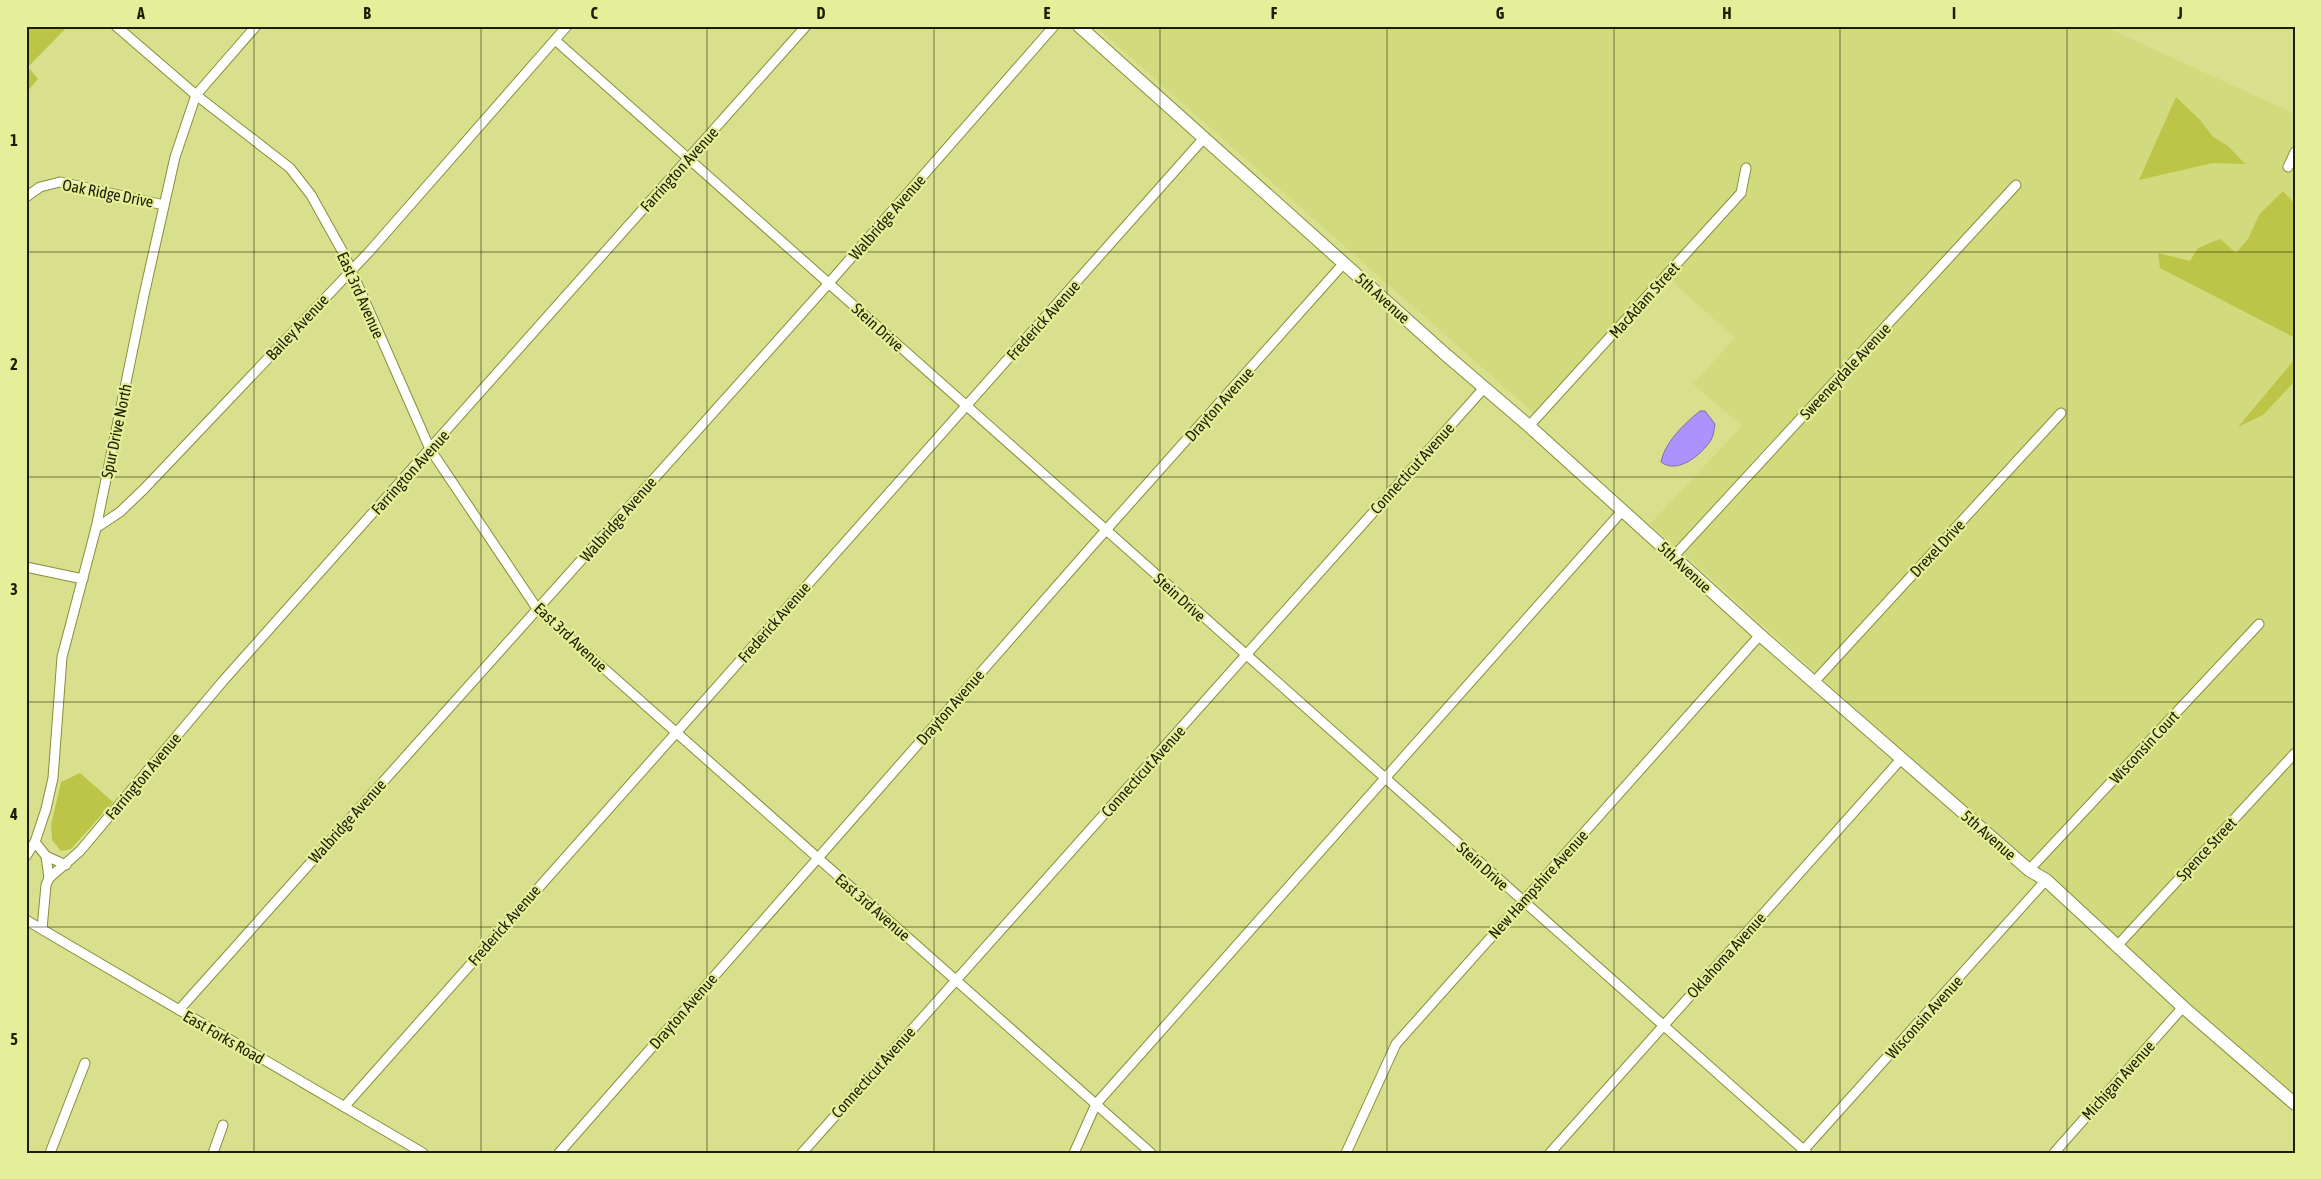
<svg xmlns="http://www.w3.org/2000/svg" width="2321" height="1179" font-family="'Asap Condensed',sans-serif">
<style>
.built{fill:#d1da7d}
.green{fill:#bcc547}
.water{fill:#ab92fd;stroke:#806fb1}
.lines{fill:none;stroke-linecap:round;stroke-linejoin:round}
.minor-casing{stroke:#888e3b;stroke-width:11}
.secondary-casing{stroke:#888e3b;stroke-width:14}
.minor{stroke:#fff;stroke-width:9}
.secondary{stroke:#fff;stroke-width:12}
.grid{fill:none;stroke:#1c1e00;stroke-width:1;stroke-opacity:0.55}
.labels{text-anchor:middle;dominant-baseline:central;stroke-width:4.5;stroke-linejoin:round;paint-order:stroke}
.street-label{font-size:16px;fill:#1c1e00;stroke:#e5ee99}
.neatline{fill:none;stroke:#1c1e00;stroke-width:2}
.grid-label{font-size:16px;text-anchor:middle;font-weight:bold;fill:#1c1e00}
</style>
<rect width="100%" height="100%" fill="#d8e08d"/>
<!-- built -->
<path class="built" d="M 1095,26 L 2103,26 L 2295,114 L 2295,1102 L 1650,524 L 1742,426 L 1693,384 L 1735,338 L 1665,275 L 1537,416 Z"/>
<!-- green -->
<g class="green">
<path d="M 26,26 L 68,26 L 28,67 L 38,79 L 26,93 Z"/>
<path d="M 2176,97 L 2201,121 L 2213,137 L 2228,146 L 2245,164 L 2213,163 L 2139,180 Z"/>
<path d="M 2283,191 L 2295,204 L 2295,338 L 2160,268 L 2158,253 L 2190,261 L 2198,248 L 2220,239 L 2236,253 L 2248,239 L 2259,215 Z"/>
<path d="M 2295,359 L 2295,381 L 2263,415 L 2238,427 Z"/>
<path d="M 80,773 L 113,802 L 71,849 L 61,851 L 52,840 L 51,825 L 61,782 Z"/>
</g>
<!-- water -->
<path class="water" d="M 1700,411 L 1705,411 L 1715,424 C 1714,429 1714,435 1711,440 C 1702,454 1678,475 1661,462 C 1665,442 1684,424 1700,411 Z"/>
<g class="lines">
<defs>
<g id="minor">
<path d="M 116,26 L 196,95 L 290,168 L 311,195 L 345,256 L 430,449 L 538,610 L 1151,1153"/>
<path d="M 555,40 L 1807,1153"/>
<path d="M 2288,167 L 2295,152"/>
<path d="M 26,197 L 40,187 L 60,182 L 164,205"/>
<path d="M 1529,426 L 1741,193 L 1746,168"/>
<path d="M 96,528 L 120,512 L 144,489 L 369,252 L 567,26"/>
<path d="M 1674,556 L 2016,185"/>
<path d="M 26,567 L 83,579"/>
<path d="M 1814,682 L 2061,413"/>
<path d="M 35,842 L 46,856 L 66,865"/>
<path d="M 26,856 L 35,842 L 46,809 L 53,778 L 62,657 L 96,528 L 144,295 L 175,157 L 196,95 L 256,26"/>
<path d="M 46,856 L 49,878"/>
<path d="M 2029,870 L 2259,624"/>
<path d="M 26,920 L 423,1153"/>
<path d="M 42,929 L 46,885 L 49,878 L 80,851 L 223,681 L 806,26"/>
<path d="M 2117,946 L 2295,753"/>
<path d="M 179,1010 L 829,283 L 1054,26"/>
<path d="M 344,1107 L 1204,138"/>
<path d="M 50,1153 L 85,1063"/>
<path d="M 213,1153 L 223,1125"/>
<path d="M 559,1153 L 1106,530 L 1344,263"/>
<path d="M 802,1153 L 1484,388"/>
<path d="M 1074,1153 L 1096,1104 L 1623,510"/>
<path d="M 1346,1153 L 1396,1044 L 1760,635"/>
<path d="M 1550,1153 L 1902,758"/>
<path d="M 1801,1153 L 2046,880"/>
<path d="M 2054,1153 L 2183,1007"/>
</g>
<path id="secondary" d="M 1079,26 L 1445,354 L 1529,426 L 1760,635 L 2029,870 L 2046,880 L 2183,1007 L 2295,1104"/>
</defs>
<!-- minor casing -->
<use href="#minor" class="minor-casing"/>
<!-- secondary casing -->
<use href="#secondary" class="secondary-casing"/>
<!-- minor -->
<use href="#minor" class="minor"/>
<!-- secondary -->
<use href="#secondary" class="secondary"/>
</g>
<!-- grid -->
<path class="grid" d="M 254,26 L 254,1153M 481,26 L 481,1153M 707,26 L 707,1153M 934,26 L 934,1153M 1160,26 L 1160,1153M 1387,26 L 1387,1153M 1614,26 L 1614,1153M 1840,26 L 1840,1153M 2067,26 L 2067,1153M 26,252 L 2295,252M 26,477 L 2295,477M 26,702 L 2295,702M 26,927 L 2295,927"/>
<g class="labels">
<!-- street labels -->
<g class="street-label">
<text transform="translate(679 169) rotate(-48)">Farrington Avenue</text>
<text transform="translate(108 193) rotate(11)">Oak Ridge Drive</text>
<text transform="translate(887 217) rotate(-49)">Walbridge Avenue</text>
<text transform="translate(361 295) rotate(66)">East 3rd Avenue</text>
<text transform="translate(1383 298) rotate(42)">5th Avenue</text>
<text transform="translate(1644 300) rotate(-48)">MacAdam Street</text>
<text transform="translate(1043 320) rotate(-48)">Frederick Avenue</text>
<text transform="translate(297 327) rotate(-47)">Bailey Avenue</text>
<text transform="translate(878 327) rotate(42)">Stein Drive</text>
<text transform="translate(1845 371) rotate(-47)">Sweeneydale Avenue</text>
<text transform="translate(1219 404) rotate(-48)">Drayton Avenue</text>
<text transform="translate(116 431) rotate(-78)">Spur Drive North</text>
<text transform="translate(1412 468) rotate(-48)">Connecticut Avenue</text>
<text transform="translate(410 472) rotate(-48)">Farrington Avenue</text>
<text transform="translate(618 519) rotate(-49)">Walbridge Avenue</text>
<text transform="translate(1937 548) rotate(-47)">Drexel Drive</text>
<text transform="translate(1685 567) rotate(43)">5th Avenue</text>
<text transform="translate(1180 597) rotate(42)">Stein Drive</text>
<text transform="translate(774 622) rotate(-49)">Frederick Avenue</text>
<text transform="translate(571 637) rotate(43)">East 3rd Avenue</text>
<text transform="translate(950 707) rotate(-49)">Drayton Avenue</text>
<text transform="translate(2144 747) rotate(-47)">Wisconsin Court</text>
<text transform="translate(1143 771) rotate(-48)">Connecticut Avenue</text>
<text transform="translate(143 776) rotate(-50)">Farrington Avenue</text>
<text transform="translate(347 821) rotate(-48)">Walbridge Avenue</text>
<text transform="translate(1989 835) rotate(41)">5th Avenue</text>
<text transform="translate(2206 849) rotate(-47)">Spence Street</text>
<text transform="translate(1483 866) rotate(42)">Stein Drive</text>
<text transform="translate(1538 884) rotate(-48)">New Hampshire Avenue</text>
<text transform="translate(873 907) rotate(41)">East 3rd Avenue</text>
<text transform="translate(504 925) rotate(-49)">Frederick Avenue</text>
<text transform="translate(1726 955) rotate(-48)">Oklahoma Avenue</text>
<text transform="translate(683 1011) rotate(-49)">Drayton Avenue</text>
<text transform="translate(1924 1017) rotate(-48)">Wisconsin Avenue</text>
<text transform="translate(224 1037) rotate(30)">East Forks Road</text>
<text transform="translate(873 1072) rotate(-48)">Connecticut Avenue</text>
<text transform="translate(2118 1080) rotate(-48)">Michigan Avenue</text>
</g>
</g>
<!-- border -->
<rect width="2321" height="1179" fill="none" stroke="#e5ee99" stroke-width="55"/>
<rect x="28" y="28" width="2266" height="1124" class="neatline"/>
<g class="grid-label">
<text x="141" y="19">A</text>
<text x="367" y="19">B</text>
<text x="594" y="19">C</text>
<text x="821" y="19">D</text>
<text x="1047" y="19">E</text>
<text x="1274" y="19">F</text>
<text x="1500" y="19">G</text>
<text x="1727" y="19">H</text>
<text x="1954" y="19">I</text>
<text x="2180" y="19">J</text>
<text x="14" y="146">1</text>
<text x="14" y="370">2</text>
<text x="14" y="595">3</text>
<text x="14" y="820">4</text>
<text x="14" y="1045">5</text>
</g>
</svg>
